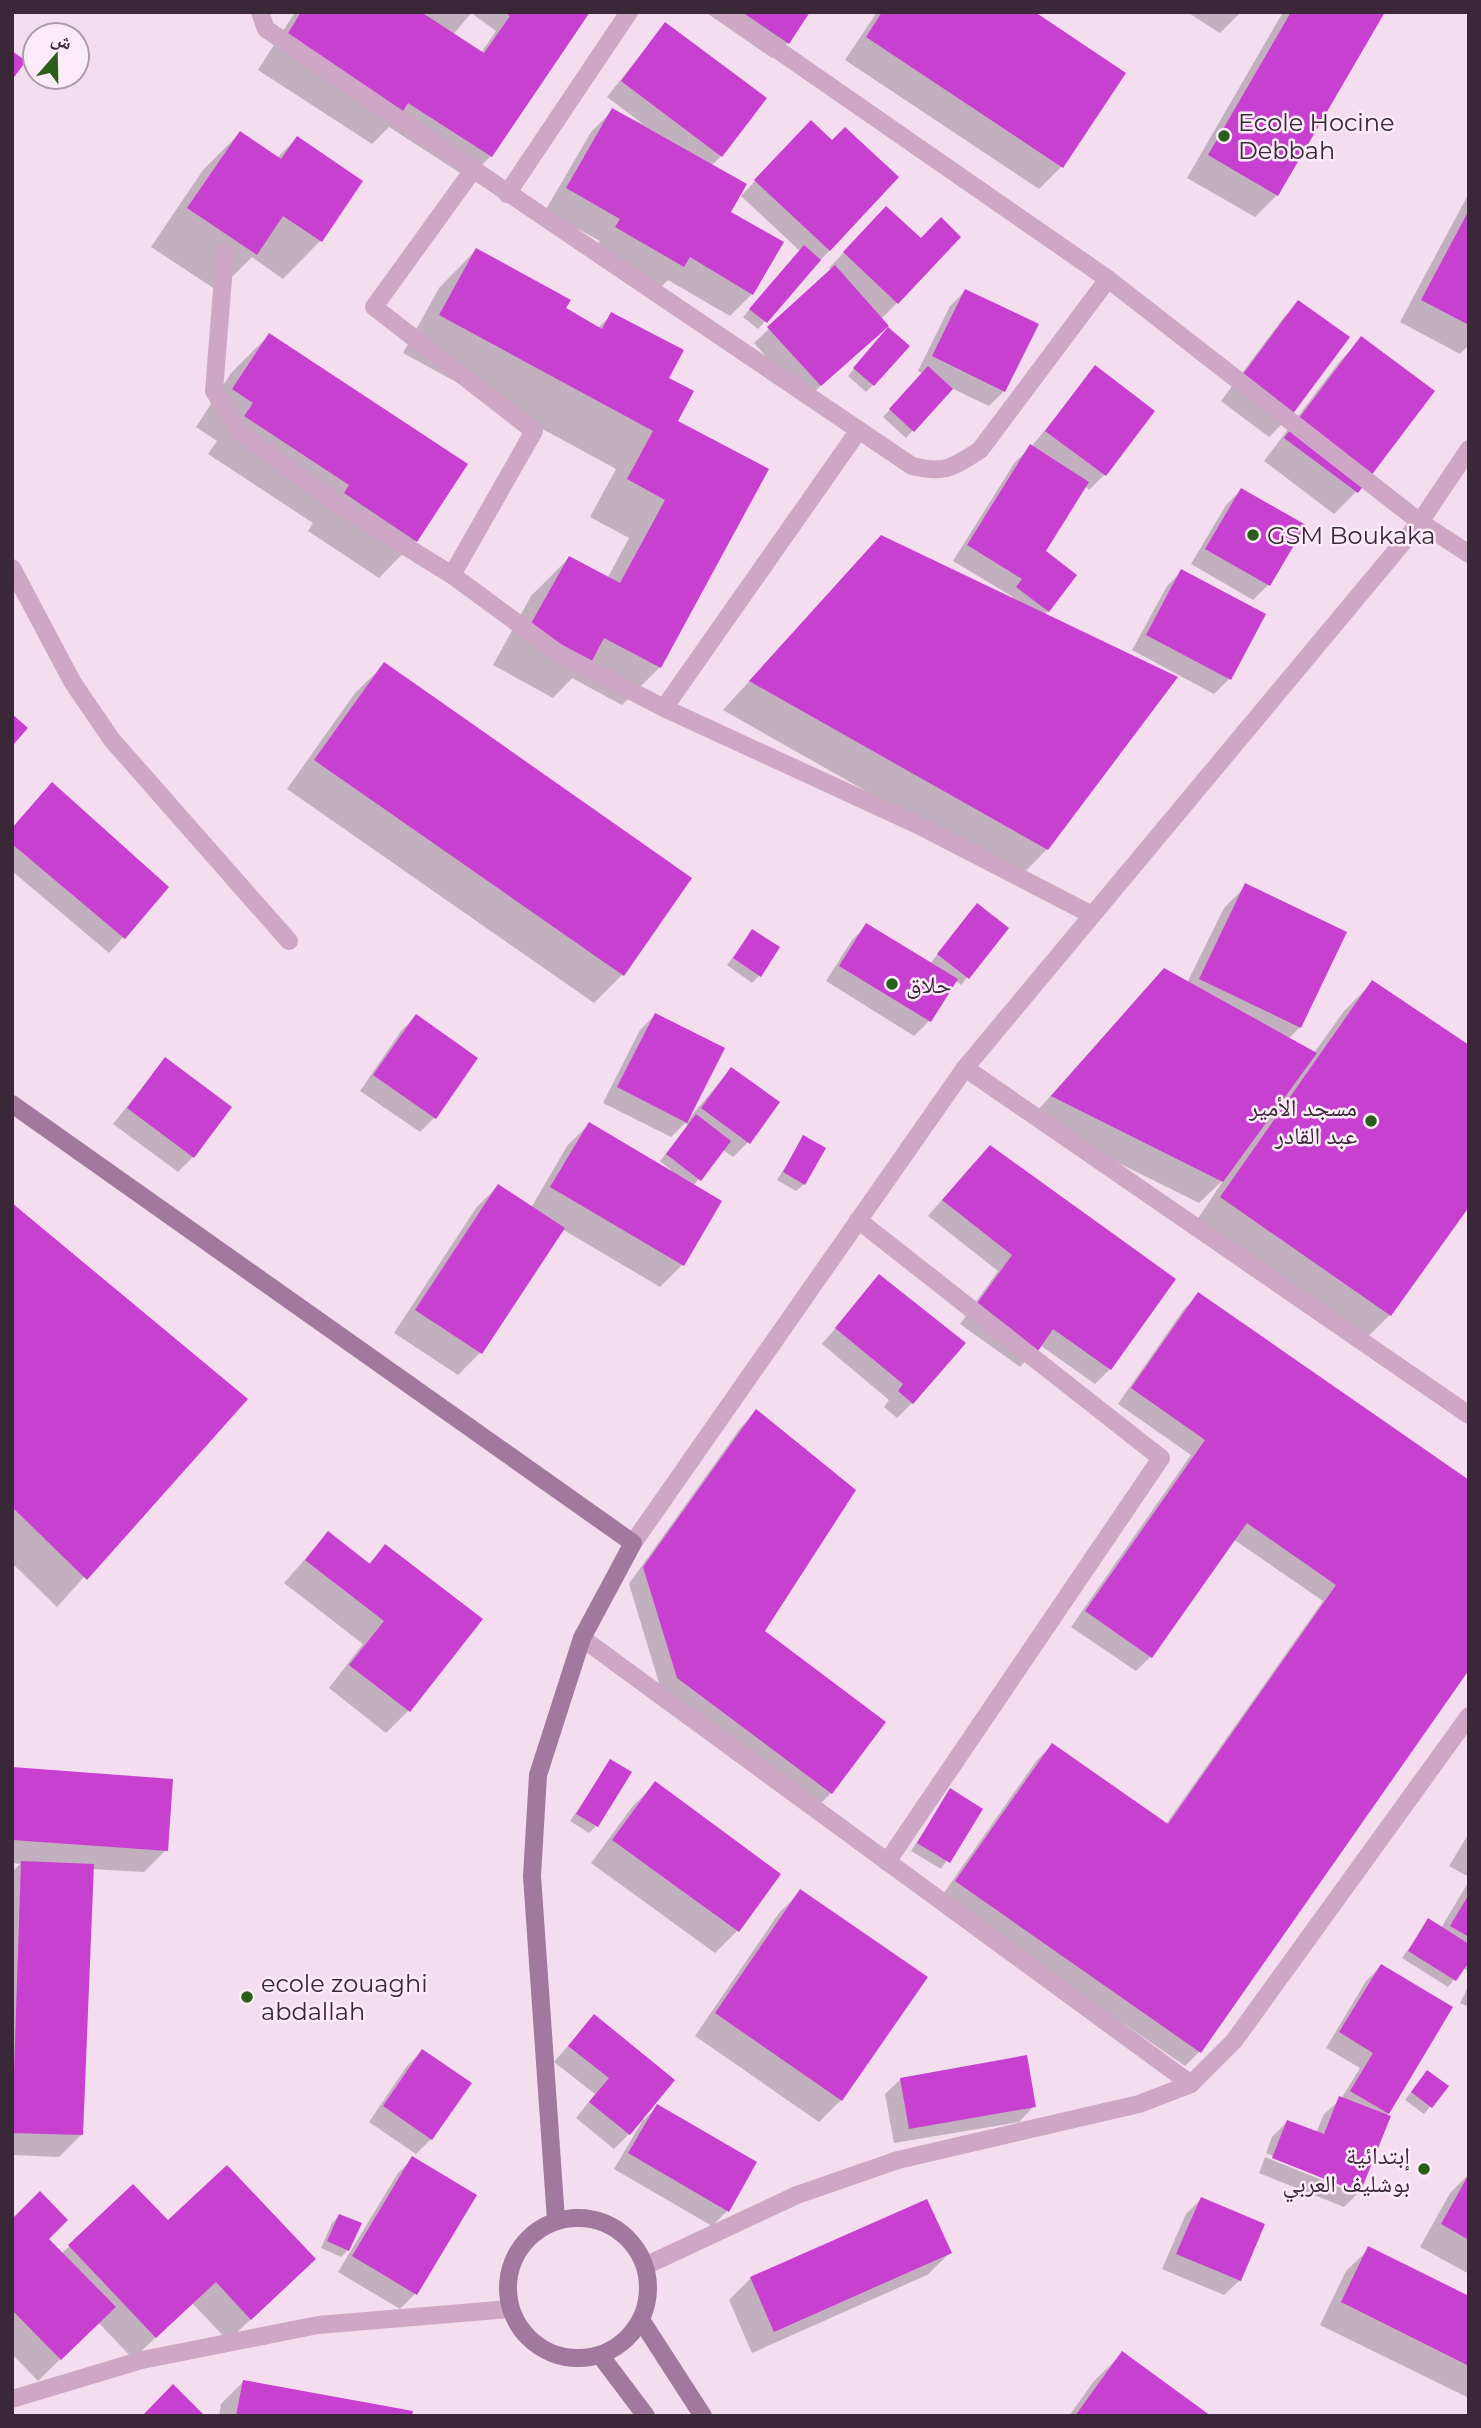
<svg xmlns="http://www.w3.org/2000/svg" width="1481" height="2428" font-family="Montserrat,'Noto Naskh Arabic',sans-serif">
<style>
.shadow{fill:#0003}
.building{fill:#c840cf}
.lines{fill:none;stroke-linecap:round;stroke-linejoin:round}
.street{stroke:#cea7c7;stroke-width:18}
.secondary{stroke:#a1789e;stroke-width:18}
.poi-dot{fill:#295f1a;stroke:#fbeaf7;stroke-width:2.5}
.labels{text-anchor:middle;dominant-baseline:central;stroke-width:5;stroke-linejoin:round;paint-order:stroke}
.poi-label{font-size:24px;fill:#3a2839;stroke:#fbeaf7;text-anchor:start}
</style>
<rect width="100%" height="100%" fill="#f4ddee"/>
<!-- shadow -->
<g class="shadow">
<path d="M 295,12 L 472,12 L 453,35 L 481,53 L 496,31 L 474,15 L 476,12 L 588,12 L 491,156 L 468,178 L 389,127 L 372,144 L 258,70 Z"/>
<path d="M 705,12 L 808,12 L 787,43 L 772,58 Z"/>
<path d="M 877,12 L 1032,12 L 1124,74 L 1061,167 L 1039,189 L 845,60 Z"/>
<path d="M 1187,12 L 1241,12 L 1220,33 Z"/>
<path d="M 1283,12 L 1383,12 L 1277,195 L 1255,217 L 1187,178 Z"/>
<path d="M 665,24 L 721,156 L 711,166 L 752,294 L 730,316 L 668,280 L 660,288 L 594,250 L 600,241 L 545,211 L 591,132 L 613,110 L 643,124 L 607,97 Z"/>
<path d="M 240,133 L 277,158 L 297,138 L 361,181 L 320,241 L 283,279 L 252,257 L 218,291 L 151,247 L 203,170 Z"/>
<path d="M 796,137 L 832,142 L 896,177 L 758,329 L 743,317 L 800,251 L 741,196 Z"/>
<path d="M 1469,193 L 1469,345 L 1460,354 L 1400,322 Z"/>
<path d="M 871,224 L 897,303 L 881,319 L 872,340 L 805,400 L 754,343 L 832,271 L 829,268 Z"/>
<path d="M 476,250 L 598,328 L 612,314 L 667,378 L 676,421 L 660,667 L 622,705 L 572,678 L 553,698 L 493,665 L 531,596 L 569,558 L 607,579 L 629,538 L 590,517 L 616,469 L 403,353 L 439,288 Z"/>
<path d="M 965,291 L 1004,391 L 989,406 L 951,388 L 906,438 L 883,417 L 923,374 L 918,371 L 950,306 Z"/>
<path d="M 1299,302 L 1284,422 L 1269,437 L 1221,401 L 1284,317 Z"/>
<path d="M 269,335 L 416,540 L 379,578 L 308,531 L 313,523 L 208,454 L 217,441 L 196,427 L 231,373 Z"/>
<path d="M 881,336 L 873,385 L 866,392 L 848,376 Z"/>
<path d="M 1362,338 L 1432,391 L 1356,492 L 1334,514 L 1264,461 L 1340,361 Z"/>
<path d="M 1096,368 L 1104,475 L 1089,490 L 1085,486 L 1043,552 L 1048,611 L 1044,615 L 1047,849 L 1019,878 L 723,710 L 881,537 L 1011,599 L 1013,597 L 953,561 L 1015,462 L 1031,447 Z"/>
<path d="M 1241,490 L 1303,525 L 1268,585 L 1253,600 L 1191,564 L 1226,505 Z"/>
<path d="M 1182,571 L 1229,679 L 1214,694 L 1132,650 L 1167,586 Z"/>
<path d="M 384,665 L 690,878 L 622,975 L 594,1003 L 287,789 L 355,693 Z"/>
<path d="M 12,828 L 167,888 L 109,953 L 12,871 Z"/>
<path d="M 1246,886 L 1300,1027 L 1288,1039 L 1314,1053 L 1344,1011 L 1372,983 L 1469,1204 L 1390,1315 L 1361,1343 L 1193,1226 L 1225,1178 L 1199,1203 L 1030,1119 L 1142,993 L 1187,983 L 1224,908 Z"/>
<path d="M 970,912 L 1007,928 L 961,985 L 955,980 L 929,1021 L 914,1036 L 826,981 L 852,940 L 867,925 L 930,964 Z"/>
<path d="M 753,931 L 759,976 L 752,983 L 727,965 Z"/>
<path d="M 655,1015 L 686,1122 L 731,1069 L 748,1142 L 733,1157 L 723,1150 L 693,1186 L 682,1265 L 660,1287 L 562,1229 L 480,1353 L 458,1375 L 394,1333 L 476,1208 L 498,1186 L 531,1208 L 567,1146 L 589,1124 L 670,1173 L 672,1171 L 660,1161 L 688,1125 L 685,1123 L 671,1137 L 603,1103 L 640,1030 Z"/>
<path d="M 416,1016 L 435,1117 L 420,1132 L 360,1091 L 401,1031 Z"/>
<path d="M 165,1059 L 193,1157 L 178,1172 L 113,1124 Z"/>
<path d="M 804,1137 L 804,1184 L 796,1191 L 777,1180 Z"/>
<path d="M 975,1162 L 1174,1280 L 1110,1369 L 1095,1384 L 1040,1345 L 1020,1367 L 960,1324 L 998,1271 L 928,1216 Z"/>
<path d="M 12,1206 L 245,1399 L 57,1607 L 12,1563 Z"/>
<path d="M 879,1277 L 912,1403 L 897,1418 L 884,1407 L 889,1400 L 822,1344 Z"/>
<path d="M 1199,1294 L 1469,1483 L 1200,2051 L 1185,2066 L 941,1897 L 1037,1760 L 1052,1745 L 1166,1824 L 1323,1601 L 1233,1539 L 1151,1656 L 1136,1671 L 1071,1627 L 1191,1455 L 1118,1404 L 1184,1309 Z"/>
<path d="M 756,1412 L 763,1632 L 831,1793 L 816,1808 L 662,1693 L 629,1584 L 741,1427 Z"/>
<path d="M 328,1533 L 368,1564 L 386,1546 L 480,1619 L 408,1711 L 386,1733 L 329,1688 L 363,1644 L 284,1583 Z"/>
<path d="M 611,1761 L 596,1826 L 589,1833 L 570,1821 Z"/>
<path d="M 12,1769 L 166,1850 L 144,1872 L 92,1869 L 81,2135 L 59,2157 L 12,2155 L 12,1872 L 20,1864 L 12,1863 Z"/>
<path d="M 655,1784 L 737,1931 L 715,1953 L 591,1863 L 633,1806 Z"/>
<path d="M 950,1791 L 981,1809 L 941,1869 L 911,1851 Z"/>
<path d="M 1469,1833 L 1469,1877 L 1449,1866 Z"/>
<path d="M 1469,1881 L 1469,1972 L 1463,1968 L 1448,1987 L 1402,1958 L 1429,1921 L 1441,1928 Z"/>
<path d="M 801,1891 L 841,2100 L 819,2122 L 695,2036 L 779,1913 Z"/>
<path d="M 1381,1966 L 1388,2113 L 1359,2192 L 1344,2207 L 1259,2173 L 1265,2157 L 1354,2193 L 1354,2189 L 1266,2153 L 1272,2137 L 1287,2122 L 1316,2133 L 1324,2114 L 1341,2099 L 1360,2068 L 1326,2048 L 1366,1981 Z"/>
<path d="M 1469,1985 L 1469,2007 L 1460,2003 Z"/>
<path d="M 594,2016 L 642,2118 L 644,2120 L 657,2106 L 727,2211 L 712,2226 L 614,2169 L 643,2120 L 614,2149 L 576,2118 L 595,2094 L 554,2062 Z"/>
<path d="M 422,2051 L 431,2139 L 416,2154 L 369,2122 L 407,2066 Z"/>
<path d="M 901,2079 L 1034,2106 L 1019,2122 L 894,2143 L 885,2094 Z"/>
<path d="M 1420,2080 L 1446,2087 L 1424,2114 L 1405,2100 Z"/>
<path d="M 413,2158 L 415,2294 L 400,2309 L 338,2272 L 398,2173 Z"/>
<path d="M 1469,2174 L 1469,2274 L 1420,2247 L 1450,2193 Z"/>
<path d="M 133,2186 L 168,2223 L 291,2281 L 228,2341 L 192,2303 L 133,2359 L 98,2322 L 38,2381 L 12,2354 L 12,2221 L 46,2240 L 61,2254 Z"/>
<path d="M 1201,2199 L 1240,2280 L 1224,2295 L 1162,2269 L 1186,2214 Z"/>
<path d="M 339,2216 L 348,2250 L 341,2257 L 321,2248 L 332,2223 Z"/>
<path d="M 1369,2249 L 1469,2298 L 1469,2398 L 1320,2325 L 1346,2271 Z"/>
<path d="M 950,2253 L 927,2275 L 752,2353 L 729,2300 L 751,2278 Z"/>
<path d="M 1123,2353 L 1208,2416 L 1069,2416 L 1094,2381 Z"/>
<path d="M 243,2382 L 410,2416 L 219,2416 L 221,2404 Z"/>
</g>
<!-- building -->
<g class="building">
<path d="M 301,12 L 421,12 L 484,53 L 510,16 L 505,12 L 590,12 L 492,157 L 408,103 L 396,123 L 279,48 Z"/>
<path d="M 742,12 L 810,12 L 789,44 Z"/>
<path d="M 882,12 L 1035,12 L 1126,73 L 1063,168 L 866,37 Z"/>
<path d="M 1291,12 L 1385,12 L 1278,196 L 1208,155 Z"/>
<path d="M 665,22 L 767,98 L 722,157 L 621,81 Z"/>
<path d="M 12,51 L 26,61 L 12,80 Z"/>
<path d="M 612,108 L 747,184 L 731,212 L 784,242 L 753,295 L 690,257 L 684,267 L 615,227 L 620,219 L 566,188 Z"/>
<path d="M 811,120 L 832,140 L 845,127 L 899,177 L 830,251 L 754,180 Z"/>
<path d="M 240,131 L 281,159 L 297,136 L 363,181 L 322,242 L 283,216 L 257,255 L 187,208 Z"/>
<path d="M 886,206 L 921,238 L 941,217 L 961,237 L 898,304 L 843,252 Z"/>
<path d="M 1469,210 L 1469,325 L 1421,300 Z"/>
<path d="M 804,245 L 821,260 L 767,323 L 749,309 Z"/>
<path d="M 476,248 L 571,300 L 566,308 L 602,329 L 611,312 L 684,350 L 669,378 L 694,391 L 678,421 L 769,469 L 661,668 L 604,638 L 592,661 L 529,627 L 569,556 L 620,583 L 665,500 L 627,479 L 653,431 L 439,315 Z"/>
<path d="M 835,265 L 889,326 L 821,386 L 767,327 Z"/>
<path d="M 965,289 L 1039,324 L 1005,392 L 932,356 Z"/>
<path d="M 1298,300 L 1350,337 L 1286,423 L 1235,385 Z"/>
<path d="M 888,327 L 910,346 L 874,386 L 853,368 Z"/>
<path d="M 269,333 L 468,464 L 417,542 L 344,493 L 349,485 L 244,416 L 253,403 L 232,389 Z"/>
<path d="M 1361,336 L 1435,391 L 1358,493 L 1284,438 Z"/>
<path d="M 1095,365 L 1155,411 L 1106,476 L 1045,431 Z"/>
<path d="M 928,366 L 953,389 L 914,432 L 889,409 Z"/>
<path d="M 1030,444 L 1089,482 L 1046,551 L 1077,575 L 1049,612 L 1016,587 L 1022,579 L 967,545 Z"/>
<path d="M 1241,488 L 1306,525 L 1270,586 L 1205,549 Z"/>
<path d="M 881,535 L 1178,677 L 1048,850 L 749,681 Z"/>
<path d="M 1181,569 L 1266,614 L 1231,680 L 1146,635 Z"/>
<path d="M 384,662 L 692,878 L 624,976 L 314,760 Z"/>
<path d="M 12,714 L 28,728 L 12,746 Z"/>
<path d="M 52,782 L 169,887 L 125,939 L 12,844 L 12,828 Z"/>
<path d="M 1245,883 L 1347,932 L 1301,1028 L 1199,979 Z"/>
<path d="M 977,903 L 1009,928 L 969,979 L 937,954 Z"/>
<path d="M 866,923 L 958,979 L 931,1022 L 839,966 Z"/>
<path d="M 752,929 L 780,947 L 761,977 L 733,958 Z"/>
<path d="M 1164,968 L 1317,1053 L 1223,1182 L 1051,1096 Z"/>
<path d="M 1372,980 L 1469,1045 L 1469,1207 L 1391,1316 L 1220,1197 Z"/>
<path d="M 655,1013 L 725,1048 L 687,1123 L 617,1087 Z"/>
<path d="M 416,1014 L 478,1058 L 436,1119 L 373,1075 Z"/>
<path d="M 165,1057 L 232,1107 L 194,1158 L 127,1108 Z"/>
<path d="M 731,1067 L 780,1102 L 750,1144 L 701,1108 Z"/>
<path d="M 696,1114 L 731,1141 L 701,1181 L 666,1154 Z"/>
<path d="M 589,1122 L 722,1201 L 684,1266 L 550,1187 Z"/>
<path d="M 803,1135 L 826,1148 L 805,1185 L 783,1172 Z"/>
<path d="M 990,1145 L 1176,1279 L 1111,1370 L 1053,1329 L 1036,1354 L 973,1309 L 1012,1255 L 942,1200 Z"/>
<path d="M 498,1184 L 565,1228 L 482,1354 L 415,1310 Z"/>
<path d="M 12,1203 L 248,1399 L 87,1580 L 12,1507 Z"/>
<path d="M 879,1274 L 966,1343 L 913,1404 L 898,1391 L 903,1384 L 835,1328 Z"/>
<path d="M 1198,1292 L 1469,1480 L 1469,1670 L 1201,2053 L 955,1881 L 1052,1743 L 1168,1824 L 1336,1585 L 1247,1523 L 1152,1658 L 1085,1611 L 1205,1440 L 1131,1388 Z"/>
<path d="M 756,1409 L 856,1490 L 765,1631 L 886,1722 L 832,1794 L 677,1678 L 643,1567 Z"/>
<path d="M 328,1531 L 370,1564 L 385,1544 L 483,1619 L 410,1712 L 349,1665 L 384,1621 L 305,1560 Z"/>
<path d="M 610,1759 L 632,1772 L 598,1827 L 576,1814 Z"/>
<path d="M 12,1767 L 173,1779 L 168,1851 L 12,1840 Z"/>
<path d="M 655,1781 L 781,1874 L 739,1932 L 612,1840 Z"/>
<path d="M 950,1788 L 983,1809 L 950,1863 L 917,1843 Z"/>
<path d="M 21,1861 L 94,1864 L 83,2135 L 12,2133 Z"/>
<path d="M 800,1889 L 928,1977 L 842,2101 L 715,2013 Z"/>
<path d="M 1469,1894 L 1469,1937 L 1450,1926 Z"/>
<path d="M 1428,1918 L 1469,1944 L 1469,1962 L 1456,1981 L 1408,1951 Z"/>
<path d="M 1381,1964 L 1453,2007 L 1389,2114 L 1350,2091 L 1373,2053 L 1339,2032 Z"/>
<path d="M 594,2014 L 675,2080 L 630,2135 L 589,2102 L 609,2078 L 568,2046 Z"/>
<path d="M 422,2049 L 472,2083 L 432,2140 L 383,2106 Z"/>
<path d="M 1027,2055 L 1036,2107 L 909,2129 L 900,2078 Z"/>
<path d="M 1427,2070 L 1449,2086 L 1432,2108 L 1411,2092 Z"/>
<path d="M 1339,2096 L 1391,2116 L 1360,2193 L 1272,2158 L 1287,2120 L 1324,2134 Z"/>
<path d="M 657,2104 L 757,2162 L 729,2212 L 628,2153 Z"/>
<path d="M 412,2156 L 477,2195 L 417,2295 L 352,2256 Z"/>
<path d="M 227,2165 L 316,2259 L 251,2320 L 216,2282 L 156,2338 L 68,2245 L 133,2184 L 168,2220 Z"/>
<path d="M 1469,2174 L 1469,2240 L 1441,2224 Z"/>
<path d="M 40,2191 L 68,2220 L 49,2239 L 116,2307 L 61,2360 L 12,2310 L 12,2219 Z"/>
<path d="M 1201,2197 L 1265,2224 L 1241,2281 L 1176,2254 Z"/>
<path d="M 927,2199 L 952,2253 L 774,2332 L 750,2277 Z"/>
<path d="M 339,2214 L 362,2223 L 349,2251 L 327,2241 Z"/>
<path d="M 1368,2246 L 1469,2296 L 1469,2366 L 1341,2302 Z"/>
<path d="M 1122,2351 L 1211,2416 L 1075,2416 Z"/>
<path d="M 243,2380 L 413,2411 L 412,2416 L 236,2416 Z"/>
<path d="M 173,2384 L 205,2416 L 142,2416 Z"/>
</g>
<g class="lines">
<!-- street -->
<g class="street">
<path d="M 260,12 L 266,29 L 912,466 C 945,474 952,468 980,450 L 1108,279"/>
<path d="M 723,12 L 1108,279 L 1420,522 L 1469,554"/>
<path d="M 507,194 L 629,12"/>
<path d="M 225,253 L 214,391 L 240,433 L 337,504 L 452,575 L 558,653 L 664,708 L 918,825 L 1092,915"/>
<path d="M 12,568 L 73,683 L 112,740 L 289,941"/>
<path d="M 452,575 L 534,431 L 374,307 L 473,170"/>
<path d="M 664,708 L 859,430"/>
<path d="M 965,1068 L 1469,1415"/>
<path d="M 858,1220 L 1161,1458 L 887,1862"/>
<path d="M 633,1543 L 965,1068 L 1420,522 L 1469,449"/>
<path d="M 582,1638 L 1191,2084"/>
<path d="M 645,2266 L 797,2195 L 898,2160 L 1139,2104 L 1191,2084 L 1234,2041 L 1469,1716"/>
<path d="M 12,2399 L 142,2360 L 318,2325 L 510,2309"/>
</g>
<!-- secondary -->
<g class="secondary">
<path d="M 12,1104 L 633,1543 L 582,1638 L 538,1775 L 532,1876 L 556,2220"/>
<circle cx="578" cy="2288" r="70"/>
<path d="M 641,2320 L 703,2416"/>
<path d="M 600,2355 L 646,2416"/>
</g>
</g>
<!-- markers -->
<g class="poi-dot">
<circle cx="1224" cy="136" r="7"/>
<circle cx="1253" cy="535" r="7"/>
<circle cx="892" cy="984" r="7"/>
<circle cx="1371" cy="1121" r="7"/>
<circle cx="247" cy="1997" r="7"/>
<circle cx="1424" cy="2169" r="7"/>
</g>
<g class="labels">
<!-- poi labels -->
<g class="poi-label">
<text x="1238" y="122">Ecole Hocine<tspan x="1238" dy="28">Debbah</tspan></text>
<text x="1267" y="535">GSM Boukaka</text>
<text x="906" y="984">حلاق</text>
<text x="1357" y="1107" text-anchor="end">مسجد الأمير<tspan x="1357" dy="28">عبد القادر</tspan></text>
<text x="261" y="1983">ecole zouaghi<tspan x="261" dy="28">abdallah</tspan></text>
<text x="1410" y="2155" text-anchor="end">إبتدائية<tspan x="1410" dy="28">بوشليف العربي</tspan></text>
</g>
</g>
<!-- border -->
<rect width="1481" height="2428" fill="none" stroke="#3a2839" stroke-width="28"/>
<!-- north arrow -->
<g transform="translate(56 56) rotate(20)"><circle r="33" fill="#fbeaf7" stroke="#ae9cab" stroke-width="2"/>
<path d="M0-5L12 26L0 18L-12 26Z" fill="#295f1a"/>
<text y="-10" font-size="19" font-weight="bold" text-anchor="middle" fill="#3a2839">ش</text>
</g>
</svg>
